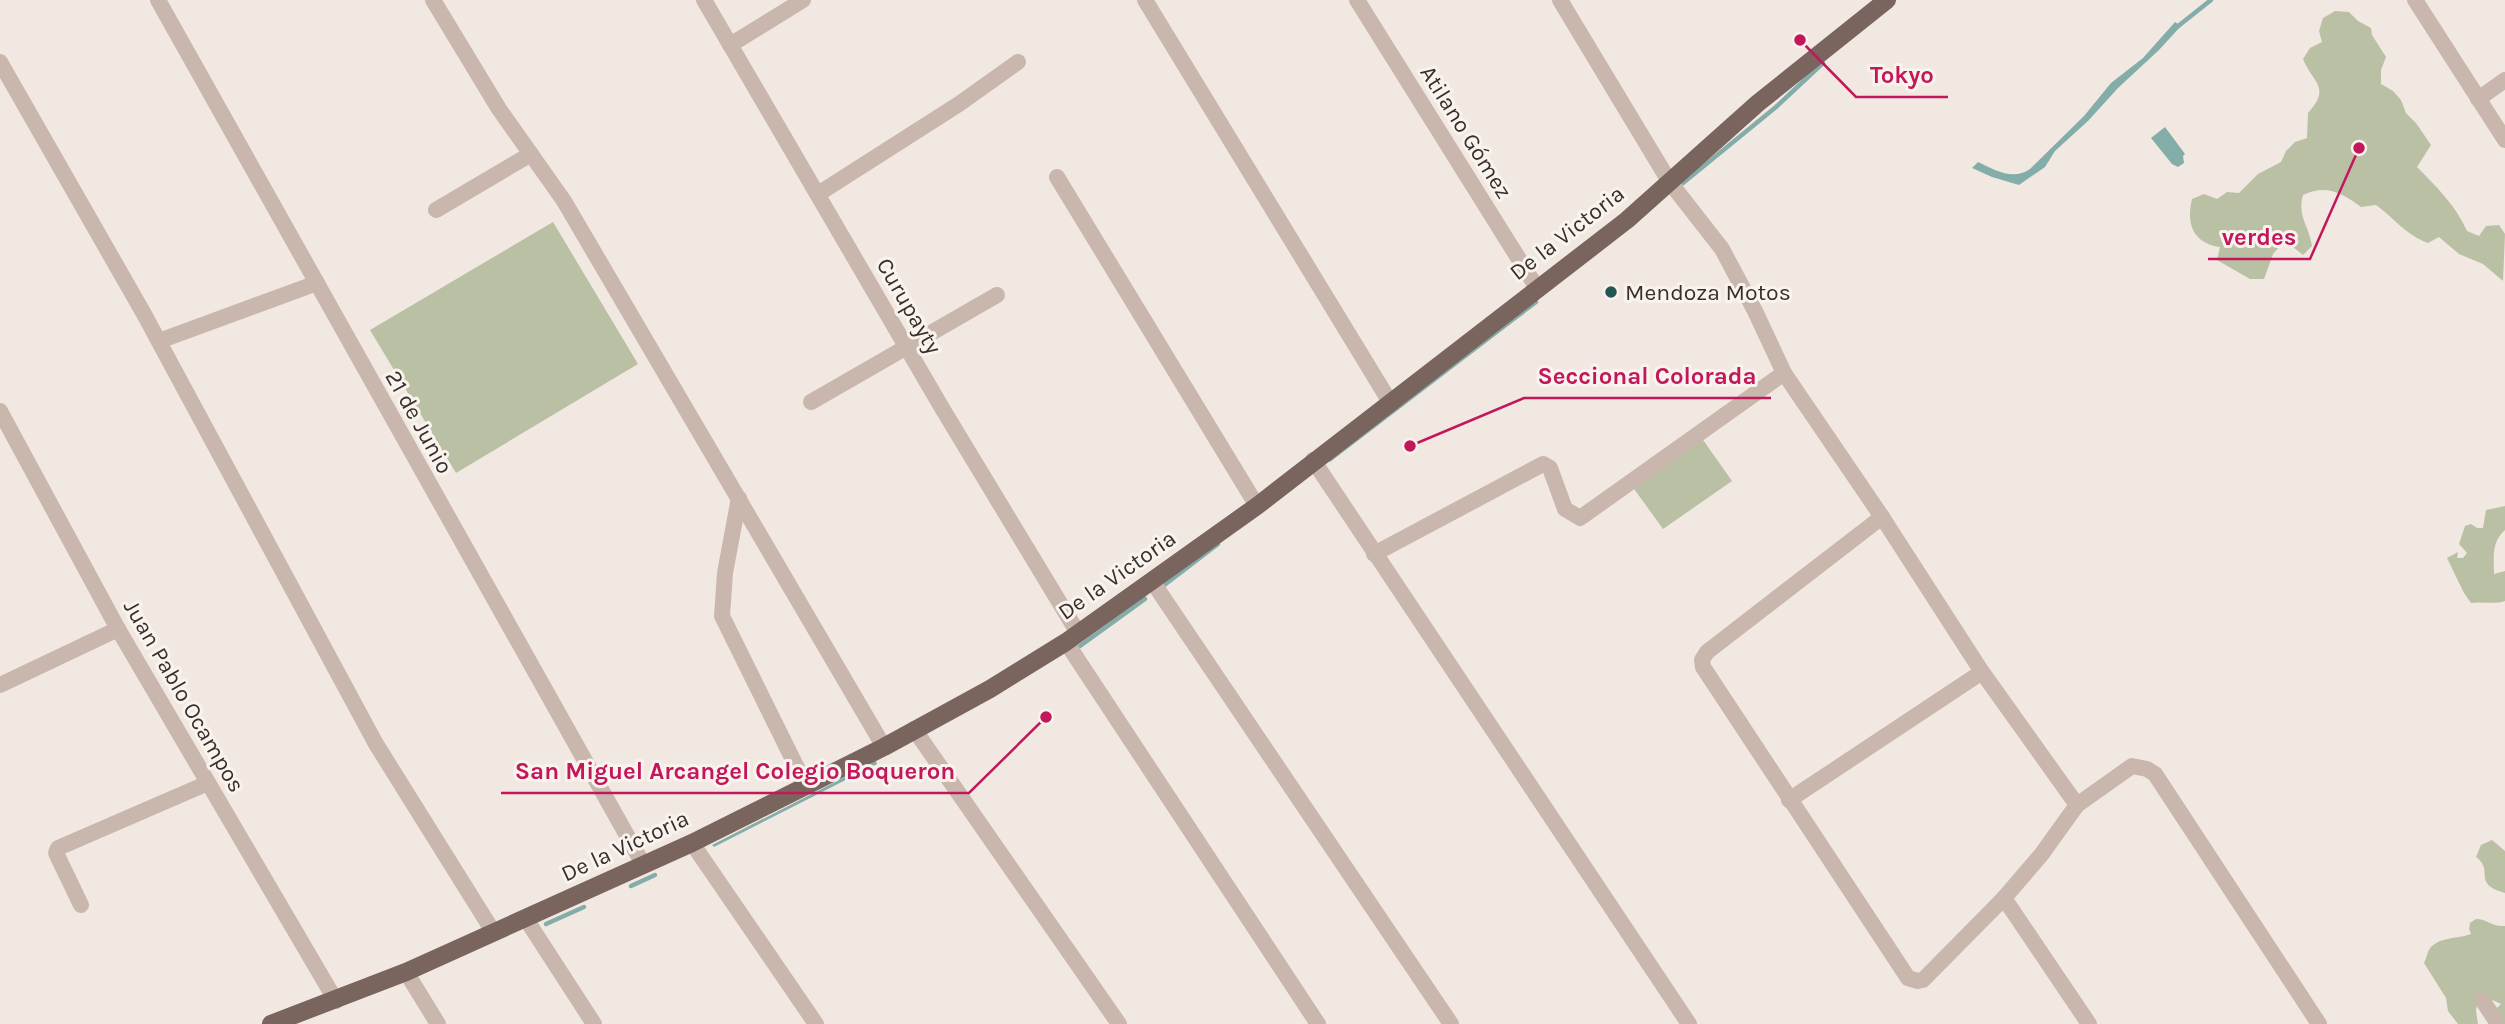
<svg xmlns="http://www.w3.org/2000/svg" width="2505" height="1024" font-family="Karla,sans-serif">
<style>
.green{fill:#bac0a3}
.water{fill:#83ada9}
.lines{fill:none;stroke-linecap:round;stroke-linejoin:round}
.stream{stroke:#83ada9;stroke-width:4.5}
.minor{stroke:#c9b7ae;stroke-width:16}
.major{stroke:#79645e;stroke-width:18}
.poi-dot{fill:#245754;stroke:#f9f3ee;stroke-width:2.5}
.labels{text-anchor:middle;dominant-baseline:central;stroke-width:6;stroke-linejoin:round;paint-order:stroke}
.street-label{font-size:23px;fill:#392e2c;stroke:#f9f3ee}
.poi-label{font-size:23px;fill:#392e2c;stroke:#f9f3ee;text-anchor:start}
.leader{fill:none;stroke:#c2185b;stroke-width:2.5}
.callout-dot{fill:#c2185b;stroke:#f9f3ee;stroke-width:2.5}
.callout-label{font-size:24px;text-anchor:middle;font-weight:bold;fill:#c2185b;stroke:#f9f3ee;stroke-width:6;stroke-linejoin:round;paint-order:stroke}
</style>
<rect width="100%" height="100%" fill="#f2e8e2"/>
<!-- green -->
<g class="green">
<path d="M 2335,11 L 2349,12 L 2358,21 L 2371,28 L 2372,35 L 2386,57 L 2381,70 L 2381,84 L 2393,91 L 2401,100 L 2406,113 L 2416,123 L 2431,145 L 2417,167 C 2437,187 2456,206 2467,231 L 2479,236 L 2486,226 L 2499,225 L 2505,234 L 2503,281 L 2483,264 L 2459,254 L 2439,237 L 2428,243 C 2406,235 2394,218 2376,205 L 2361,207 C 2342,193 2326,184 2303,195 C 2297,217 2309,225 2312,246 L 2303,255 L 2293,247 L 2281,245 L 2273,254 L 2264,279 L 2250,279 L 2217,260 L 2220,247 C 2193,243 2186,224 2192,199 L 2204,194 L 2217,199 L 2227,192 L 2239,193 L 2258,174 L 2281,162 L 2286,151 L 2295,142 L 2307,138 L 2308,113 C 2332,87 2312,82 2303,59 L 2310,48 L 2322,42 L 2319,31 L 2323,18 Z"/>
<path d="M 553,222 L 638,364 L 456,473 L 370,330 Z"/>
<path d="M 1701,437 L 1732,481 L 1663,529 L 1632,486 Z"/>
<path d="M 2505,506 L 2505,530 C 2491,542 2494,558 2494,574 L 2505,571 L 2505,601 C 2494,605 2483,601 2471,603 L 2464,593 L 2447,558 L 2458,552 L 2457,558 L 2463,558 L 2467,553 L 2459,544 L 2465,526 L 2471,524 L 2477,528 L 2483,528 L 2486,510 Z"/>
<path d="M 2492,840 L 2505,851 L 2505,893 C 2471,883 2495,871 2476,857 L 2481,845 Z"/>
<path d="M 2476,919 C 2487,919 2492,927 2505,926 L 2505,1021 L 2498,1015 L 2497,1008 L 2501,1004 L 2484,996 L 2478,998 L 2476,1011 L 2478,1024 L 2458,1024 L 2448,1011 L 2446,998 L 2424,963 C 2426,959 2427,955 2428,952 C 2435,936 2459,939 2471,934 L 2469,929 L 2470,923 Z"/>
</g>
<!-- water -->
<g class="water">
<path d="M 2175,22 L 2181,26 L 2159,50 L 2118,88 L 2088,121 L 2055,151 L 2045,167 L 2019,185 L 1992,177 L 1972,168 L 1978,162 C 1995,170 2013,181 2030,169 L 2084,116 L 2111,83 L 2143,58 Z"/>
<path d="M 2165,127 L 2185,154 L 2183,156 L 2184,163 L 2178,167 L 2172,164 L 2151,138 Z"/>
<path d="M 1522,311 L 1525,313 L 1330,462 L 1328,459 Z"/>
<path d="M 876,761 L 877,764 L 714,847 L 712,845 Z"/>
</g>
<g class="lines">
<!-- stream -->
<g class="stream">
<path d="M 2177,27 L 2211,0"/>
<path d="M 1683,183 L 1776,107 L 1823,63"/>
<path d="M 1520,314 L 1536,302"/>
<path d="M 1163,586 L 1218,544"/>
<path d="M 1080,646 L 1145,599"/>
<path d="M 631,886 L 655,875"/>
<path d="M 546,924 L 584,907"/>
</g>
<!-- minor -->
<g class="minor">
<path d="M 158,0 L 643,864"/>
<path d="M 433,0 L 499,109 L 564,201 L 884,747"/>
<path d="M 704,0 L 942,408 L 1078,633"/>
<path d="M 1145,0 L 1390,402"/>
<path d="M 1357,0 L 1537,288"/>
<path d="M 1560,0 L 1669,181 L 1722,249 L 1755,311 L 1784,373 L 1882,517 L 1982,672 L 2077,805"/>
<path d="M 2415,0 L 2505,140"/>
<path d="M 730,45 L 803,0"/>
<path d="M 0,62 L 144,314 L 376,744 L 494,933"/>
<path d="M 2478,99 L 2505,80"/>
<path d="M 1057,177 L 1257,506"/>
<path d="M 818,194 L 959,104 L 1018,62"/>
<path d="M 436,210 L 531,154"/>
<path d="M 159,341 L 317,283"/>
<path d="M 811,402 L 997,295"/>
<path d="M 0,411 L 118,629 L 336,1001"/>
<path d="M 1313,460 L 1689,1024"/>
<path d="M 739,498 L 725,573 L 722,616 L 806,786"/>
<path d="M 1882,517 L 1707,652 L 1702,660 L 1703,667 L 1908,978 L 1918,981 L 1923,980 L 2004,898 L 2041,855 L 2077,805 L 2132,766 L 2147,769 L 2155,774 L 2319,1024"/>
<path d="M 1374,554 L 1543,464 L 1550,468 L 1565,509 L 1580,518 L 1784,373"/>
<path d="M 1152,581 L 1451,1024"/>
<path d="M 1066,642 L 1318,1024"/>
<path d="M 0,685 L 118,629"/>
<path d="M 914,729 L 1119,1024"/>
<path d="M 1789,800 L 1982,672"/>
<path d="M 692,843 L 816,1024"/>
<path d="M 2004,898 L 2089,1024"/>
<path d="M 81,905 L 56,853 L 58,848 L 208,783"/>
<path d="M 526,919 L 594,1024"/>
<path d="M 406,972 L 438,1024"/>
<path d="M 2483,1001 L 2498,1024"/>
</g>
<!-- major -->
<path class="major" d="M 271,1024 L 406,972 L 692,843 L 884,747 L 990,689 L 1066,642 L 1257,506 L 1627,220 L 1758,103 L 1887,0"/>
</g>
<!-- markers -->
<circle class="poi-dot" cx="1611" cy="292" r="7"/>
<g class="labels">
<!-- street labels -->
<g class="street-label">
<text transform="translate(1466 132) rotate(58)">Atilano Gómez</text>
<text transform="translate(1567 233) rotate(-38)">De la Victoria</text>
<text transform="translate(909 306) rotate(60)">Curupayty</text>
<text transform="translate(419 422) rotate(61)">21 de Junio</text>
<text transform="translate(1117 575) rotate(-35)">De la Victoria</text>
<text transform="translate(184 696) rotate(60)">Juan Pablo Ocampos</text>
<text transform="translate(625 846) rotate(-25)">De la Victoria</text>
</g>
<!-- poi labels -->
<g class="poi-label">
<text x="1625" y="292">Mendoza Motos</text>
</g>
</g>
<!-- callouts -->
<path class="leader" d="M1800 40L1856 97H1948M2359 148L2310 259H2208M1410 446L1524 398H1771M1046 717L969 793H501"/>
<g class="callout-dot">
<circle cx="1800" cy="40" r="7"/>
<circle cx="2359" cy="148" r="7"/>
<circle cx="1410" cy="446" r="7"/>
<circle cx="1046" cy="717" r="7"/>
</g>
<g class="callout-label">
<text x="1902" y="83">Tokyo</text>
<text x="2259" y="245">verdes</text>
<text x="1647" y="384">Seccional Colorada</text>
<text x="735" y="779">San Miguel Arcangel Colegio Boqueron</text>
</g>
</svg>
